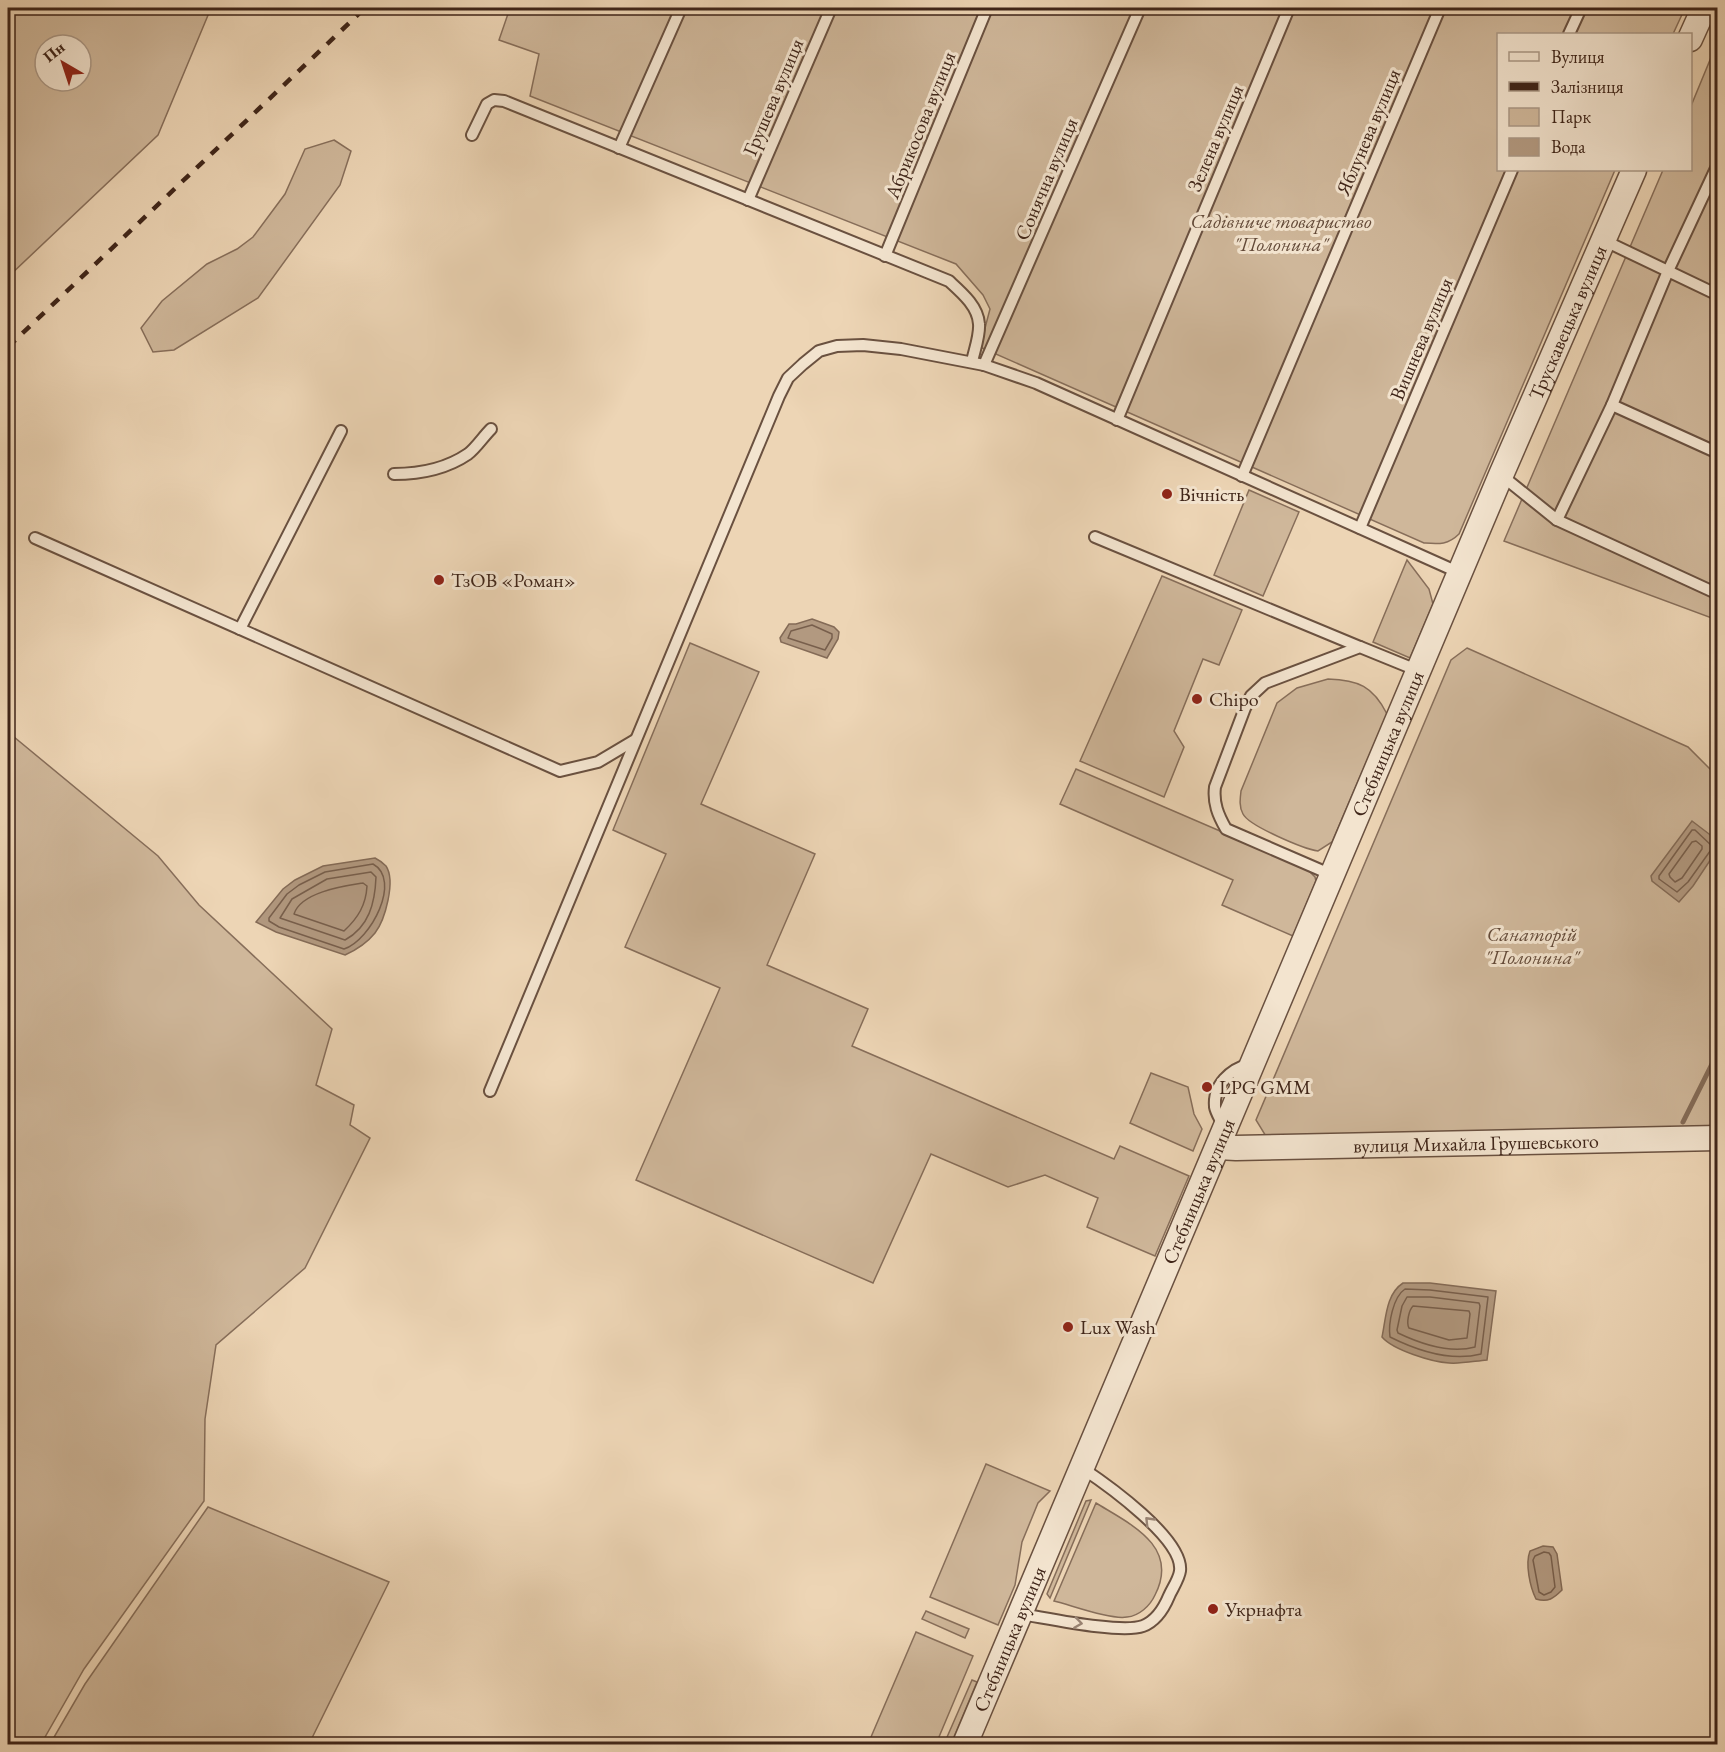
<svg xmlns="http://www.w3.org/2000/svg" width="1725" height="1752" font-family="'EB Garamond',serif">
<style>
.green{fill:#cfb79a;stroke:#876e5a;stroke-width:1.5;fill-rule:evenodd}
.water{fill:#b29980;stroke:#846b57;stroke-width:1.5}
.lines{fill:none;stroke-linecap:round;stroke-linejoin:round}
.shore{stroke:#785f4c;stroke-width:1.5}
.stream{stroke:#846b57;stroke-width:5}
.service-casing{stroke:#6a5140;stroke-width:14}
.tertiary-casing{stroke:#6a5140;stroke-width:27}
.service{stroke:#f3e4cf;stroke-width:10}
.tertiary{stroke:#f3e4cf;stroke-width:24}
.rail{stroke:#3f2519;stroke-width:4.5;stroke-dasharray:10 10;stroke-linecap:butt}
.oneway{stroke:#998474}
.poi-dot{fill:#8f2418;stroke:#f3e4cf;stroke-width:2}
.labels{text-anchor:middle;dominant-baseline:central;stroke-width:6;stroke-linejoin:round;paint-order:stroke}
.street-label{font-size:20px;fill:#3f2519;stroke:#f3e4cf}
.park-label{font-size:20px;font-style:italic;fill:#634a39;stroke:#f3e4cf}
.poi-label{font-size:20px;fill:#3f2519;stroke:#f3e4cf;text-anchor:start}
</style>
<rect width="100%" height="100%" fill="#edd5b5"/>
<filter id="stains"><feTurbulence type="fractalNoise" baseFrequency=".00333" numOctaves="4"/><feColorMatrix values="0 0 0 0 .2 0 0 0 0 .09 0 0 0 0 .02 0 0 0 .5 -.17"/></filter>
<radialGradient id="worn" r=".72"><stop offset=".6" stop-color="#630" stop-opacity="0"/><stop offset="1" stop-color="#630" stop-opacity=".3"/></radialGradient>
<!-- green -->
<g class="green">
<path d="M 8,8 L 211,8 L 158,135 L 8,277 ZM 45,45 L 81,45 L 81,81 L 45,81 Z"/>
<path d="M 510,8 L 1685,8 L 1673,34 L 1498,34 L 1498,170 L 1615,170 L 1459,534 C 1448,545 1439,544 1424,543 L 980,347 L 990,309 L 983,295 L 956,264 L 530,96 L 539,54 L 499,40 Z"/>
<path d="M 1717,43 L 1717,620 L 1504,541 L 1663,170 L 1690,170 L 1691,106 Z"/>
<path d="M 334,140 L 351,151 L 340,185 L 258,298 L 174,350 L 153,352 L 141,328 L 162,301 L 207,264 L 237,249 L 253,237 L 285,194 L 305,149 Z"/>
<path d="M 1249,490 L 1299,512 L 1263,596 L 1214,575 Z"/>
<path d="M 1407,560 L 1429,589 L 1433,604 L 1410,658 L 1373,642 Z"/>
<path d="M 1162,576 L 1242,610 L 1219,665 L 1203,659 L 1174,731 L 1184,747 L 1164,797 L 1080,761 Z"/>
<path d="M 690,643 L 759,672 L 701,804 L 815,854 L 767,965 L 868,1009 L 852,1046 L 1114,1159 L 1120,1146 L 1189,1176 L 1155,1256 L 1087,1227 L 1098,1198 L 1045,1175 L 1008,1187 L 931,1154 L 873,1283 L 636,1180 L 720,988 L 625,947 L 666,854 L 613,830 Z"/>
<path d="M 1467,648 L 1688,747 L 1717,776 L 1717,1129 L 1267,1138 L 1256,1120 L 1451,660 Z"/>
<path d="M 1328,679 C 1358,680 1373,686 1387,714 L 1332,842 L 1318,851 C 1304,849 1249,826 1243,814 C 1239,807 1240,799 1241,791 L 1277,703 L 1297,688 Z"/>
<path d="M 8,732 L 158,856 L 199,905 L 332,1029 L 316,1085 L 354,1105 L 350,1125 L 370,1138 L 305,1268 L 216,1345 L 205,1419 L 204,1501 L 84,1669 L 41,1744 L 8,1744 Z"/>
<path d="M 1076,769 L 1306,868 L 1315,877 L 1316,881 L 1293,936 L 1222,905 L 1233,880 L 1060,804 Z"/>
<path d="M 1151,1073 L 1188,1087 L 1194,1114 L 1202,1129 L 1193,1151 L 1130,1123 Z"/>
<path d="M 986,1464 L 1050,1491 L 1038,1503 L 1022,1542 L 1015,1585 L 998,1625 L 930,1597 Z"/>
<path d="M 1091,1500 L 1050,1598 L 1047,1594 L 1086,1501 Z"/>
<path d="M 1096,1503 C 1130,1524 1180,1546 1155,1595 C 1150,1606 1139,1616 1127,1617 C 1111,1620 1071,1605 1054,1601 Z"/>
<path d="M 208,1507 L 389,1582 L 309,1744 L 50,1744 L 85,1684 Z"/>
<path d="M 926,1611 L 969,1629 L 965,1638 L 922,1619 Z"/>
<path d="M 916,1632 L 973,1656 L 936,1744 L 868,1744 Z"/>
<path d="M 972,1680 L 977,1682 L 951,1744 L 944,1744 Z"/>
</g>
<!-- water -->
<g class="water">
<path d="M 812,619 L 834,627 L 839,632 L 838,639 L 827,658 L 781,642 L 780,638 L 789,624 L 796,624 Z"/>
<path d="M 1692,821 L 1717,840 L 1717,850 L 1693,886 L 1679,902 L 1652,881 L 1651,876 Z"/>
<path d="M 375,858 C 379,860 383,863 386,866 C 396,881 385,920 375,933 C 367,943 356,950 345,955 L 276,932 L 256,922 L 283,889 L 295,880 L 323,866 Z"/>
<path d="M 1403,1283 L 1430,1283 L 1496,1291 L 1487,1360 C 1475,1361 1461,1364 1449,1363 C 1432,1362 1393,1350 1382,1337 C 1386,1318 1386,1294 1403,1283 Z"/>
<path d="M 1543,1546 L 1553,1547 L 1557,1554 L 1562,1590 C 1554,1598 1548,1603 1536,1599 C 1530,1587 1525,1564 1530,1551 Z"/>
</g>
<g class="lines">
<!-- shore -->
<g class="shore">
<path d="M 812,625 L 832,634 L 832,638 L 825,650 L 788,638 L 791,631 Z"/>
<path d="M 1692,830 L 1695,830 L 1713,847 L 1688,882 L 1677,892 L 1659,879 L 1659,876 Z"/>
<path d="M 1696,841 L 1702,846 L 1702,849 L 1682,878 L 1675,882 L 1670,877 L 1669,874 L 1692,842 Z"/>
<path d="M 373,864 C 402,880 371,940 344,949 L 279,927 L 269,921 L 269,918 L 287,894 L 299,885 L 325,872 Z"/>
<path d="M 371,872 L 376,877 C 375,903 369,927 345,940 L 280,918 L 292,899 L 327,879 Z"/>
<path d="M 363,883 L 367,886 C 366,905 358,918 344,931 L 294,914 C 301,892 344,886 363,883 Z"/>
<path d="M 1405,1289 L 1430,1290 L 1488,1297 L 1481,1354 C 1450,1362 1418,1351 1390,1337 C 1388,1324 1393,1297 1405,1289 Z"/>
<path d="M 1407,1297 L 1430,1297 L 1479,1303 L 1480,1306 L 1475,1347 C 1450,1354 1421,1344 1398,1333 L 1397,1330 L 1402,1306 Z"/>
<path d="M 1413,1306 L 1469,1311 L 1470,1314 L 1467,1338 L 1449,1340 L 1409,1328 C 1406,1323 1409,1310 1413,1306 Z"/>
<path d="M 1544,1552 L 1549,1553 L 1551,1556 L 1555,1587 L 1551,1592 L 1544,1595 L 1539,1592 L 1533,1560 L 1535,1556 Z"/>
</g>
<!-- stream -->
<path class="stream" d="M 1683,1122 L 1712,1064 L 1718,1059"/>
<defs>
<g id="service">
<path d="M 1569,34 L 1581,8"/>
<path d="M 472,135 L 487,104 L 494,100 L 504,101 L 949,281 C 961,292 978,306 979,324 C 980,336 974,351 972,362"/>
<path d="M 619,148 L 681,8"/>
<path d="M 748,200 L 831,8"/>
<path d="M 1603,240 L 1718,295"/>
<path d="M 885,256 L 987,8"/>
<path d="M 984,365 L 1140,8"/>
<path d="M 1612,405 L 1718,453"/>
<path d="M 1117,420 L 1289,8"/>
<path d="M 394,474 C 420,474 446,469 468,454 C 476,448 483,437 491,429"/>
<path d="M 1501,475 L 1557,520 L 1718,594"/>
<path d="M 1242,476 L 1440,8"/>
<path d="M 1557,520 L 1612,405 L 1668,271 L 1718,164"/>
<path d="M 1360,528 L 1512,170"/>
<path d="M 1095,537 L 1360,647"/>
<path d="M 35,538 L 560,771 L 598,762 L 635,740"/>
<path d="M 240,629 L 341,431"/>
<path d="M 1332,875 L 1226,829 C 1218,815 1213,803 1215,787 L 1245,708 L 1251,696 L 1265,683 L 1360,647 L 1419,671"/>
<path d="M 490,1091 L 779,396 L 788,378 L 803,364 L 819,351 L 837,346 L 863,345 L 901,349 L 984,365 L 1036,383 L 1460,573"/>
<path d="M 1223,1125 C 1221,1120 1216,1113 1215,1107 C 1213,1085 1230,1069 1250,1064"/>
<path d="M 1021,1614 C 1047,1618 1121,1634 1143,1626 C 1156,1621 1164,1608 1169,1596 C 1172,1589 1179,1579 1180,1571 C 1184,1539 1106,1484 1082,1468"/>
</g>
<g id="tertiary">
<path d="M 1690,39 L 1704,8"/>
<path id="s1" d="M 1218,1147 L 1236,1148 L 1718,1138"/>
<path id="s2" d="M 965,1744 L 1501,475 L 1634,170"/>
</g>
</defs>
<!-- service casing -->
<use href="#service" class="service-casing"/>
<!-- tertiary casing -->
<use href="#tertiary" class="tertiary-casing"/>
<!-- service -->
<use href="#service" class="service"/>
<!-- tertiary -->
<use href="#tertiary" class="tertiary"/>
<!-- rail -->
<path class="rail" d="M 8,347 L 365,8"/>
</g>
<!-- one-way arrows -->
<defs><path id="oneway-chevron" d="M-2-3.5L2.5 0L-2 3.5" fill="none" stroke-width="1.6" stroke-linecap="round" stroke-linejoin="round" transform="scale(1.5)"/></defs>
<g class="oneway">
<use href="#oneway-chevron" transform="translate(1149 1521) rotate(-134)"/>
<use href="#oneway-chevron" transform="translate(1078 1623) rotate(8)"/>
</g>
<!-- markers -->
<g class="poi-dot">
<circle cx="1167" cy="494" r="6"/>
<circle cx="439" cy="580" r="6"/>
<circle cx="1197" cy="699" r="6"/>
<circle cx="1207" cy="1087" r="6"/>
<circle cx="1068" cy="1327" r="6"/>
<circle cx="1213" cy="1609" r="6"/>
</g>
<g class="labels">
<!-- street labels -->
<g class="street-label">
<text transform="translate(773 97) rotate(-67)">Грушева вулиця</text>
<text transform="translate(920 125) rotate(-68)">Абрикосова вулиця</text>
<text transform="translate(1368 132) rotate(-67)">Яблунева вулиця</text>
<text transform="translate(1215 138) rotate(-67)">Зелена вулиця</text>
<text transform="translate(1046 179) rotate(-67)">Сонячна вулиця</text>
<text stroke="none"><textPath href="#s2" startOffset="1544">Трускавецька вулиця</textPath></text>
<text transform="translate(1421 339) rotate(-67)">Вишнева вулиця</text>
<text stroke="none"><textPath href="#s2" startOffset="1086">Стебницька вулиця</textPath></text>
<text stroke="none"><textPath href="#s1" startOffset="258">вулиця Михайла Грушевського</textPath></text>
<text stroke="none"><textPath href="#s2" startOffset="600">Стебницька вулиця</textPath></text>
<text stroke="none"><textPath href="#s2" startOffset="114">Стебницька вулиця</textPath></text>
</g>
<!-- park labels -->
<g class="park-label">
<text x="1281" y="221">Садівниче товариство<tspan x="1281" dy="23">"Полонина"</tspan></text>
<text x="1532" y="934">Санаторій<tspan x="1532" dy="23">"Полонина"</tspan></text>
</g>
<!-- poi labels -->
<g class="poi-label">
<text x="1179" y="494">Вічність</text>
<text x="451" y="580">ТзОВ «Роман»</text>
<text x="1209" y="699">Chipo</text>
<text x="1219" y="1087">LPG GMM</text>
<text x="1080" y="1327">Lux Wash</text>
<text x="1225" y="1609">Укрнафта</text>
</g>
</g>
<!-- margin -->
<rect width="1725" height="1752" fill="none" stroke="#edd5b5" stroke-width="30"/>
<rect x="9" y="9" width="1707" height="1734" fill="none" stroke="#3f2519" stroke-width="3"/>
<rect x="15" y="15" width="1695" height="1722" fill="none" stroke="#3f2519" stroke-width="1.5"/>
<!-- legend -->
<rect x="1497" y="33" width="195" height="138" fill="#f3e4cf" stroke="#ab9886" stroke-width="1.5"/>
<rect x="1509" y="52" width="30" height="9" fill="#f3e4cf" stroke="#ab9886" stroke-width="1.5"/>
<text x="1551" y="63" font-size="18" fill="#3f2519">Вулиця</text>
<rect x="1509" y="82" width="30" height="9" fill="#3f2519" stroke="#ab9886" stroke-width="1.5"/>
<text x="1551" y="93" font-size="18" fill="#3f2519">Залізниця</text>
<rect x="1509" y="108" width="30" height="18" fill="#cfb79a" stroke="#ab9886" stroke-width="1.5"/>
<text x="1551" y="123" font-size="18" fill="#3f2519">Парк</text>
<rect x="1509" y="138" width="30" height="18" fill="#b29980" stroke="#ab9886" stroke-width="1.5"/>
<text x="1551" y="153" font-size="18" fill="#3f2519">Вода</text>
<!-- north arrow -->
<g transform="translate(63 63) rotate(321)"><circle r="28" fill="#f3e4cf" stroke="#ab9886" stroke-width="1.5"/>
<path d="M0-4.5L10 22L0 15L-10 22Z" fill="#8f2418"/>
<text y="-9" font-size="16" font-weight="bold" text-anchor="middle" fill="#3f2519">Пн</text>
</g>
<rect width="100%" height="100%" filter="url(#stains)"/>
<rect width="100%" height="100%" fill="url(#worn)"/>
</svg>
